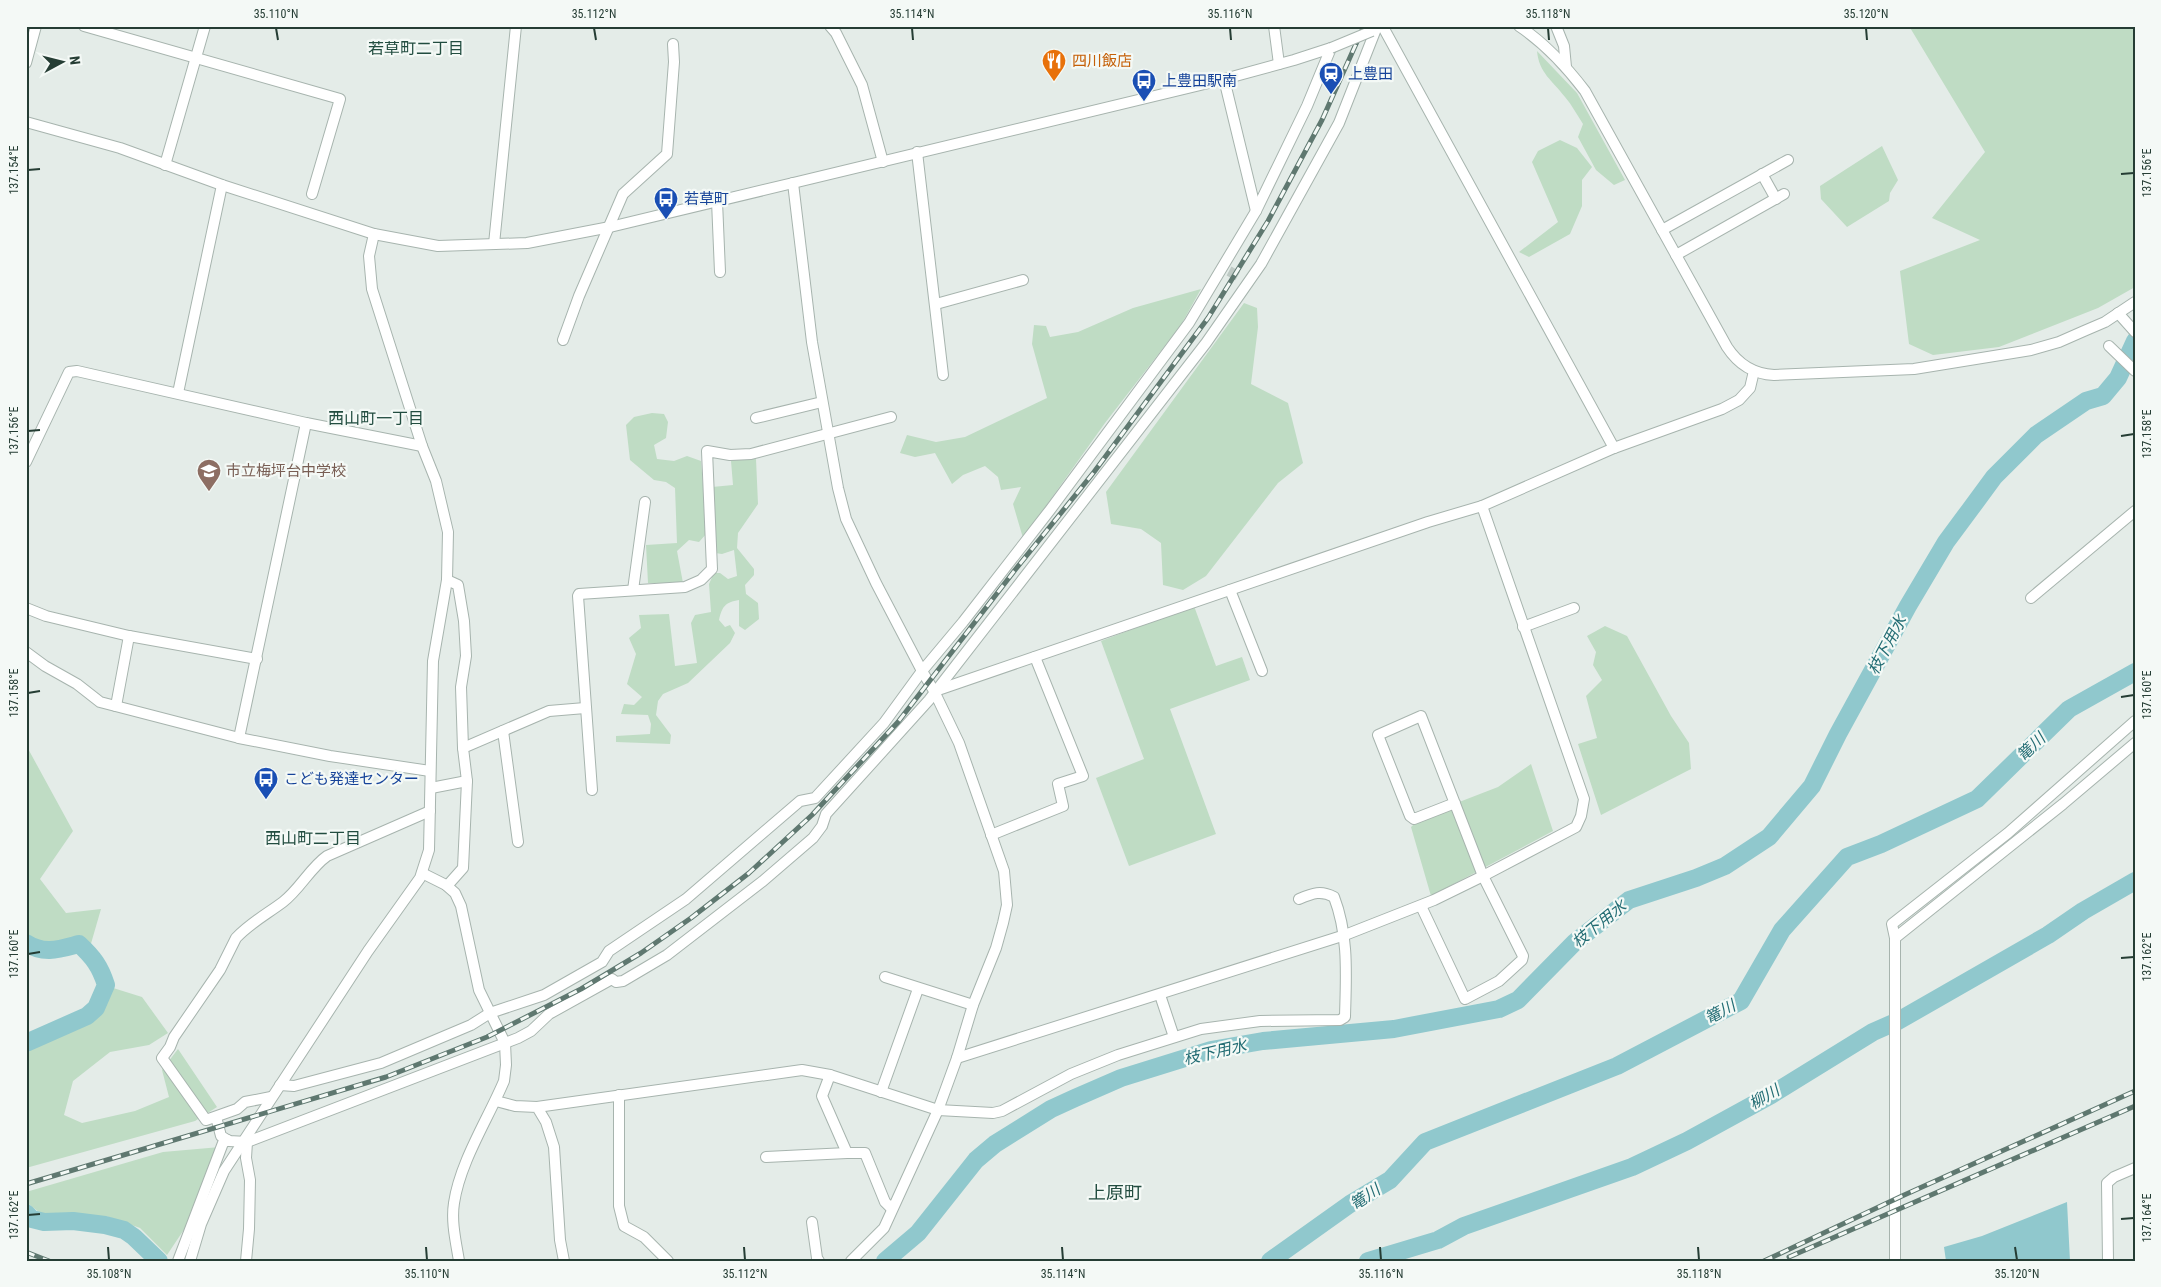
<svg xmlns="http://www.w3.org/2000/svg" width="2161" height="1287" font-family="'Roboto Condensed','Noto Sans JP',sans-serif">
<style>
.green{fill:#bfdcc4}
.water{fill:#90c8cd}
.lines{fill:none;stroke-linecap:round;stroke-linejoin:round}
.river{stroke:#90c8cd;stroke-width:18}
.minor-tunnel{stroke:#bec9c4;stroke-width:10;stroke-dasharray:10 5;stroke-linecap:butt}
.minor-casing{stroke:#a7b4ae;stroke-width:12}
.minor{stroke:#fff;stroke-width:10}
.rail-casing{stroke:#5f7870;stroke-width:5}
.rail{stroke:#f4f9f6;stroke-width:3;stroke-dasharray:9;stroke-linecap:butt}
.minor-bridge-casing{stroke:#a7b4ae;stroke-width:12;stroke-linecap:butt}
.minor-bridge{stroke:#fff;stroke-width:10}
.ticks{fill:none;stroke:#253d34;stroke-width:2}
.labels{text-anchor:middle;dominant-baseline:central;stroke-width:4.5;stroke-linejoin:round;paint-order:stroke}
.food-label{font-size:15px;fill:#c56008;stroke:#f4f9f6;text-anchor:start}
.transit-label{font-size:15px;fill:#164399;stroke:#f4f9f6;text-anchor:start}
.education-label{font-size:15px;fill:#785e54;stroke:#f4f9f6;text-anchor:start}
.neighbourhood-label{font-size:16px;fill:#224d40;stroke:#f4f9f6}
.water-label{font-size:16px;font-style:italic;fill:#236d74;stroke:#f4f9f6}
.quarter-label{font-size:18px;fill:#224d40;stroke:#f4f9f6}
.neatline{fill:none;stroke:#253d34;stroke-width:2}
.ticks-label{font-size:12px;text-anchor:middle;fill:#253d34}
</style>
<rect width="100%" height="100%" fill="#e4ece8"/>
<!-- green -->
<g class="green">
<path d="M 1909,26 L 2130,26 L 2135,28 L 2135,287 L 2098,308 L 1999,347 L 1933,355 L 1909,344 L 1900,271 L 1980,240 L 1932,218 L 1985,152 Z"/>
<path d="M 1537,51 L 1577,93 L 1625,180 L 1614,185 L 1596,170 L 1578,137 L 1583,124 C 1577,115 1572,105 1565,97 C 1552,80 1539,73 1537,51 Z"/>
<path d="M 1560,140 L 1577,148 L 1592,167 L 1582,180 L 1582,206 L 1570,234 L 1529,257 L 1519,252 L 1558,222 L 1532,162 L 1538,151 Z"/>
<path d="M 1882,146 L 1898,180 L 1890,193 L 1889,201 L 1847,227 L 1821,199 L 1820,186 Z"/>
<path d="M 1201,289 L 1181,325 L 1105,423 L 1023,538 L 1013,504 L 1021,487 L 1001,490 L 998,477 L 985,466 L 963,475 L 952,484 L 935,453 L 915,457 L 900,453 L 907,435 L 936,442 L 965,437 L 1047,398 L 1032,344 L 1034,325 L 1046,326 L 1050,337 L 1078,332 L 1133,308 Z"/>
<path d="M 1244,303 L 1257,308 L 1258,327 L 1251,384 L 1288,403 L 1303,463 L 1278,483 L 1206,576 L 1183,590 L 1163,585 L 1161,543 L 1141,529 L 1111,524 L 1106,492 Z"/>
<path d="M 652,413 L 664,414 L 668,422 L 666,438 L 654,445 L 657,459 L 674,461 L 687,456 L 701,461 L 707,533 L 699,542 L 689,540 L 677,551 L 683,583 L 648,583 L 646,545 L 677,543 L 675,488 L 666,482 L 654,480 L 630,460 L 626,425 L 634,417 Z"/>
<path d="M 736,458 L 756,459 L 758,504 L 738,533 L 737,548 L 754,569 L 754,575 L 745,585 L 746,594 L 758,603 L 759,619 L 745,630 L 739,626 L 739,600 C 725,602 722,607 719,620 L 725,627 L 730,625 L 735,633 L 730,643 L 688,683 L 663,694 L 658,701 L 656,715 L 671,735 L 670,744 L 616,742 L 616,736 L 650,734 L 651,724 L 648,715 L 621,714 L 624,704 L 634,705 L 642,697 L 627,684 L 636,654 L 629,638 L 641,628 L 639,615 L 669,614 L 675,666 L 697,663 L 691,623 L 695,615 L 711,612 L 709,584 L 714,573 L 720,573 L 728,579 L 737,576 L 734,550 L 722,554 L 715,553 L 712,487 L 733,485 L 731,461 Z"/>
<path d="M 1194,606 L 1216,666 L 1242,657 L 1250,680 L 1170,709 L 1216,834 L 1129,866 L 1096,778 L 1144,759 L 1101,641 Z"/>
<path d="M 1605,626 L 1627,636 L 1671,716 L 1689,743 L 1691,769 L 1601,815 L 1578,744 L 1597,738 L 1586,696 L 1602,680 L 1593,665 L 1596,652 L 1587,636 Z"/>
<path d="M 26,745 L 73,831 L 40,879 L 66,913 L 101,909 L 90,947 L 38,950 L 26,938 Z"/>
<path d="M 1531,764 L 1553,831 L 1431,896 L 1411,827 L 1423,816 L 1498,787 Z"/>
<path d="M 110,987 L 142,997 L 168,1033 L 149,1045 L 110,1052 L 73,1081 L 64,1115 L 82,1123 L 135,1111 L 169,1097 L 162,1070 L 178,1049 L 217,1107 L 195,1121 L 26,1168 L 26,1057 L 32,1047 L 102,1013 Z"/>
<path d="M 220,1147 L 185,1228 L 167,1255 L 140,1228 L 106,1216 L 48,1219 L 26,1202 L 26,1192 L 163,1152 Z"/>
</g>
<!-- water -->
<path class="water" d="M 2067,1202 L 2070,1261 L 1946,1261 L 1944,1247 L 1982,1236 Z"/>
<g class="lines">
<!-- river -->
<g class="river">
<path d="M 26,943 C 44,955 60,949 79,944 C 93,957 100,966 106,985 L 96,1008 L 87,1016 L 26,1043"/>
<path d="M 26,1213 L 32,1219 L 44,1222 L 73,1221 L 105,1225 L 124,1230 L 134,1237 L 159,1261"/>
<path d="M 885,1261 L 918,1233 L 976,1160 L 995,1144 L 1051,1109 L 1075,1098 L 1121,1078 L 1211,1050 L 1263,1041 L 1394,1029 L 1499,1009 L 1518,1000 L 1575,942 L 1629,900 L 1696,878 L 1725,866 L 1769,837 L 1812,786 L 1838,734 L 1908,606 L 1946,542 L 1969,511 L 1994,477 L 2036,435 L 2086,401 L 2103,396 L 2118,378 L 2135,341"/>
<path d="M 1270,1261 L 1350,1204 L 1390,1180 L 1425,1142 L 1617,1066 L 1741,1001 L 1782,930 L 1847,857 L 1881,844 L 1977,799 L 2069,709 L 2135,672"/>
<path d="M 1368,1261 L 1438,1240 L 1464,1226 L 1632,1167 L 1687,1141 L 1771,1095 L 1873,1032 L 1898,1021 L 2048,935 L 2083,911 L 2135,881"/>
</g>
<!-- minor-tunnel -->
<path class="minor-tunnel" d="M 1229,271 L 1240,277"/>
<defs>
<g id="minor">
<path d="M 84,26 L 340,99 L 312,194"/>
<path d="M 830,26 L 836,33 L 862,85 L 883,162"/>
<path d="M 1274,26 L 1279,64"/>
<path d="M 1519,26 C 1546,44 1566,66 1585,91 L 1727,347 C 1738,364 1754,374 1774,375 L 1914,369 L 2031,350 L 2059,342 L 2084,331 L 2105,322 L 2135,302"/>
<path d="M 1556,26 L 1564,46 L 1566,67"/>
<path d="M 1383,27 L 1614,448"/>
<path d="M 26,63 L 36,26"/>
<path d="M 1224,79 L 1256,211"/>
<path d="M 26,122 L 120,148 L 222,185 L 374,234 L 438,246 L 527,243 L 610,227 L 793,183 L 1217,81 L 1294,60 L 1331,48"/>
<path d="M 917,152 L 943,375"/>
<path d="M 165,165 L 205,26"/>
<path d="M 1762,174 L 1776,199"/>
<path d="M 793,183 L 812,342 L 838,488 L 846,519 L 876,583 L 922,671 L 934,691 L 959,743 L 1004,871 L 1007,905 L 1003,923 L 996,948 L 973,1005 L 957,1058 L 938,1110 L 884,1228 L 851,1261"/>
<path d="M 717,201 L 720,272"/>
<path d="M 1662,230 L 1788,160"/>
<path d="M 494,244 L 516,26"/>
<path d="M 1676,255 L 1784,194"/>
<path d="M 936,304 L 1023,280"/>
<path d="M 2118,313 L 2135,332"/>
<path d="M 563,340 L 579,296 L 623,194 L 667,154 L 674,62 L 673,44"/>
<path d="M 2109,346 L 2135,371"/>
<path d="M 178,393 L 222,185"/>
<path d="M 756,418 L 822,402"/>
<path d="M 26,462 L 69,372 L 77,371 L 306,423 L 422,446"/>
<path d="M 447,580 L 458,585 L 464,621 L 466,656 L 461,687 L 463,748"/>
<path d="M 633,590 L 645,502"/>
<path d="M 1230,590 L 1262,671"/>
<path d="M 2031,598 L 2135,511"/>
<path d="M 26,608 L 46,616 L 129,636 L 257,659"/>
<path d="M 1523,627 L 1574,608"/>
<path d="M 26,652 L 45,666 L 77,684 L 100,702 L 239,738 L 330,756 L 430,771"/>
<path d="M 935,691 L 1428,522 L 1482,506 L 1614,448 L 1722,409 L 1739,400 L 1750,388 L 1754,371"/>
<path d="M 116,706 L 129,636"/>
<path d="M 503,731 L 518,842"/>
<path d="M 239,738 L 306,423"/>
<path d="M 431,788 L 467,781"/>
<path d="M 592,790 L 578,596 L 579,594 L 685,587 L 701,580 L 712,569 L 707,451 L 730,455 L 751,454 L 891,417"/>
<path d="M 991,835 L 1063,806 L 1058,784 L 1083,776 L 1035,657"/>
<path d="M 422,873 L 448,886"/>
<path d="M 1421,906 L 1465,999 L 1499,981 L 1522,960 L 1523,956 L 1483,876 L 1421,716 L 1378,735 L 1410,816 L 1414,819 L 1455,803"/>
<path d="M 1895,938 L 2063,804 L 2135,743"/>
<path d="M 885,977 L 973,1005"/>
<path d="M 1160,995 L 1174,1037"/>
<path d="M 957,1058 L 1345,935 L 1434,900 L 1483,876 L 1576,827 L 1581,816 L 1584,799 L 1482,506"/>
<path d="M 830,1075 L 822,1096 L 847,1153 L 865,1153 L 885,1202 L 892,1209"/>
<path d="M 280,1085 L 294,1086 L 381,1063 L 471,1025 L 490,1013 L 544,995 L 602,962 L 609,951 L 686,899 L 800,801 L 815,798 L 884,723 L 922,671 L 963,622 L 1050,510 L 1189,323 L 1256,211 L 1307,106 L 1331,48"/>
<path d="M 881,1092 L 918,989"/>
<path d="M 619,1095 L 619,1206 L 624,1226 L 644,1237 L 668,1261"/>
<path d="M 271,1097 L 245,1102 L 237,1109 L 206,1120 L 162,1058 L 170,1047 L 174,1037 L 220,970 L 236,938 C 250,923 267,914 283,902 C 300,889 310,868 327,856 L 430,811"/>
<path d="M 496,1101 L 515,1106 L 537,1107 L 546,1122 L 554,1147 L 560,1240 L 564,1261"/>
<path d="M 537,1107 L 802,1070 L 830,1075 L 938,1110 L 993,1113 L 1002,1111 L 1071,1074 L 1118,1055 L 1201,1029 L 1260,1021 L 1340,1020 L 1345,1017 C 1346,976 1349,936 1334,897 C 1321,890 1313,893 1299,899"/>
<path d="M 216,1117 L 221,1136 L 229,1141 L 247,1142 L 518,1038 L 531,1031 L 549,1014 L 612,979 L 616,982 L 623,981 L 667,955 L 763,881 L 813,838 L 822,826 L 826,814 L 929,700 L 1206,343 L 1261,264 L 1339,123 L 1376,29"/>
<path d="M 766,1157 L 847,1153"/>
<path d="M 812,1222 L 817,1258 L 819,1261"/>
<path d="M 178,1261 L 223,1143 L 228,1140"/>
<path d="M 190,1261 L 201,1224 L 224,1171 L 368,951 L 420,878 L 429,850 L 433,661 L 447,580 L 448,532 L 436,481 L 422,446 L 372,289 L 369,256 L 374,234"/>
<path d="M 246,1261 L 249,1229 L 250,1180 L 246,1158 L 247,1142"/>
<path d="M 459,1261 C 456,1242 451,1222 454,1203 C 460,1162 488,1119 504,1081 L 506,1065 L 505,1043 L 479,990 L 461,906 L 455,893 L 447,886 L 463,868 L 467,781 L 463,748 L 549,711 L 585,708"/>
<path d="M 1895,1261 L 1895,938 L 1892,924 L 2008,833 L 2135,721"/>
<path d="M 2108,1261 L 2107,1183 L 2114,1177 L 2135,1168"/>
</g>
</defs>
<!-- minor casing -->
<use href="#minor" class="minor-casing"/>
<!-- minor -->
<use href="#minor" class="minor"/>
<defs>
<g id="rail">
<path d="M 26,1184 L 386,1077 L 487,1037 L 581,989 L 641,953 L 691,918 L 749,873 L 812,815 L 898,722 L 1015,570 L 1094,472 L 1208,318 L 1268,221 L 1322,120 L 1364,26"/>
<path d="M 26,1252 L 49,1261"/>
<path d="M 1789,1257 L 2135,1106"/>
<path d="M 1764,1261 L 1902,1196 L 2135,1091"/>
</g>
</defs>
<!-- rail casing -->
<use href="#rail" class="rail-casing"/>
<!-- rail -->
<use href="#rail" class="rail"/>
<defs>
<path id="minor-bridge" d="M 1331,48 L 1372,31"/>
</defs>
<!-- minor-bridge casing -->
<use href="#minor-bridge" class="minor-bridge-casing"/>
<!-- minor-bridge -->
<use href="#minor-bridge" class="minor-bridge"/>
</g>
<!-- ticks -->
<path class="ticks" d="M 276,28 L 278,40M 594,28 L 596,40M 912,28 L 913,40M 1230,28 L 1231,40M 1548,28 L 1549,40M 1866,28 L 1867,40M 28,170 L 40,169M 2121,174 L 2134,173M 28,431 L 40,430M 2121,436 L 2134,434M 28,693 L 40,691M 2121,697 L 2134,695M 28,954 L 40,952M 2121,958 L 2134,957M 28,1215 L 40,1214M 2121,1219 L 2134,1218M 108,1247 L 109,1260M 426,1247 L 427,1260M 744,1247 L 745,1260M 1062,1247 L 1063,1260M 1380,1247 L 1381,1260M 1698,1247 L 1699,1260M 2015,1247 L 2017,1260"/>
<!-- icons -->
<defs>
<symbol id="restaurant-pin" viewBox="-11 -11 22 30"><path d="M0 17L-7.5 6A9.5 9.5 0 1 1 7.5 6Z" fill="#e8710a" stroke="#f4f9f6"/><path d="M-5-6h1v4h1v-4h1v4h1v-4h1v5L-1.5 .5V6h-2V.5L-5-1ZM5-6V6H3V1.5H1.5Q1.5-4 5-6Z" fill="#fff"/></symbol>
<symbol id="station-pin" viewBox="-11 -11 22 30"><path d="M0 17L-7.5 6A9.5 9.5 0 1 1 7.5 6Z" fill="#1a4fb4" stroke="#f4f9f6"/><path d="M-3-6H3Q5-6 5-4V2Q5 4 3 4L4.5 6H3L1.5 4h-3L-3 6H-4.5L-3 4Q-5 4-5 2V-4Q-5-6-3-6ZM-3.5-4v3h7v-3ZM-3.5 1v1.5H-2V1ZM2 1v1.5H3.5V1Z" fill="#fff"/></symbol>
<symbol id="bus-pin" viewBox="-11 -11 22 30"><path d="M0 17L-7.5 6A9.5 9.5 0 1 1 7.5 6Z" fill="#1a4fb4" stroke="#f4f9f6"/><path d="M-5-6H5V4H4V6H2V4H-2V6H-4V4H-5ZM-3.5-4V0h7V-4ZM-3.5 1.2v1.5H-2V1.2ZM2 1.2v1.5H3.5V1.2Z" fill="#fff"/></symbol>
<symbol id="school-pin" viewBox="-11 -11 22 30"><path d="M0 17L-7.5 6A9.5 9.5 0 1 1 7.5 6Z" fill="#8d6e63" stroke="#f4f9f6"/><path d="M0-5L7-2L0 1L-7-2ZM-4 1L0 2.5L4 1V4Q0 6-4 4Z" fill="#fff"/></symbol>
</defs>
<g fill-rule="evenodd">
<use href="#restaurant-pin" x="1040" y="47" width="28" height="38"/>
<use href="#station-pin" x="1317" y="60" width="28" height="38"/>
<use href="#bus-pin" x="1130" y="67" width="28" height="38"/>
<use href="#bus-pin" x="652" y="185" width="28" height="38"/>
<use href="#school-pin" x="195" y="457" width="28" height="38"/>
<use href="#bus-pin" x="252" y="765" width="28" height="38"/>
</g>
<g class="labels">
<!-- food labels -->
<g class="food-label">
<text x="1072" y="61">四川飯店</text>
</g>
<!-- transit labels -->
<g class="transit-label">
<text x="1348" y="74">上豊田</text>
<text x="1162" y="81">上豊田駅南</text>
<text x="684" y="199">若草町</text>
<text x="284" y="779">こども発達センター</text>
</g>
<!-- education labels -->
<g class="education-label">
<text x="226" y="471">市立梅坪台中学校</text>
</g>
<!-- neighbourhood labels -->
<g class="neighbourhood-label">
<text x="416" y="48">若草町二丁目</text>
<text x="376" y="418">西山町一丁目</text>
<text x="313" y="838">西山町二丁目</text>
</g>
<!-- water labels -->
<g class="water-label">
<text transform="translate(1887 645) rotate(-62)">枝下用水</text>
<text transform="translate(2031 747) rotate(-44)">篭川</text>
<text transform="translate(1599 924) rotate(-39)">枝下用水</text>
<text transform="translate(1720 1012) rotate(-28)">篭川</text>
<text transform="translate(1215 1052) rotate(-13)">枝下用水</text>
<text transform="translate(1764 1097) rotate(-30)">柳川</text>
<text transform="translate(1365 1197) rotate(-34)">篭川</text>
</g>
<!-- quarter labels -->
<g class="quarter-label">
<text x="1115" y="1192">上原町</text>
</g>
</g>
<!-- border -->
<rect width="2161" height="1287" fill="none" stroke="#f4f9f6" stroke-width="55"/>
<!-- north arrow -->
<g transform="translate(62 62) rotate(83)" stroke="#f4f9f6" stroke-width="4" paint-order="stroke">
<path d="M0-4L9 19L0 12L-9 19Z" fill="#253d34"/>
<text y="-8" font-size="14" font-weight="bold" text-anchor="middle" fill="#253d34">N</text>
</g>
<rect x="28" y="28" width="2106" height="1232" class="neatline"/>
<g class="ticks-label">
<text x="276" y="18">35.110°N</text>
<text x="594" y="18">35.112°N</text>
<text x="912" y="18">35.114°N</text>
<text x="1230" y="18">35.116°N</text>
<text x="1548" y="18">35.118°N</text>
<text x="1866" y="18">35.120°N</text>
<text transform="translate(14 170) rotate(-90)" y="4">137.154°E</text>
<text transform="translate(2147 173) rotate(-90)" y="4">137.156°E</text>
<text transform="translate(14 431) rotate(-90)" y="4">137.156°E</text>
<text transform="translate(2147 434) rotate(-90)" y="4">137.158°E</text>
<text transform="translate(14 693) rotate(-90)" y="4">137.158°E</text>
<text transform="translate(2147 695) rotate(-90)" y="4">137.160°E</text>
<text transform="translate(14 954) rotate(-90)" y="4">137.160°E</text>
<text transform="translate(2147 957) rotate(-90)" y="4">137.162°E</text>
<text transform="translate(14 1215) rotate(-90)" y="4">137.162°E</text>
<text transform="translate(2147 1218) rotate(-90)" y="4">137.164°E</text>
<text x="109" y="1278">35.108°N</text>
<text x="427" y="1278">35.110°N</text>
<text x="745" y="1278">35.112°N</text>
<text x="1063" y="1278">35.114°N</text>
<text x="1381" y="1278">35.116°N</text>
<text x="1699" y="1278">35.118°N</text>
<text x="2017" y="1278">35.120°N</text>
</g>
</svg>
